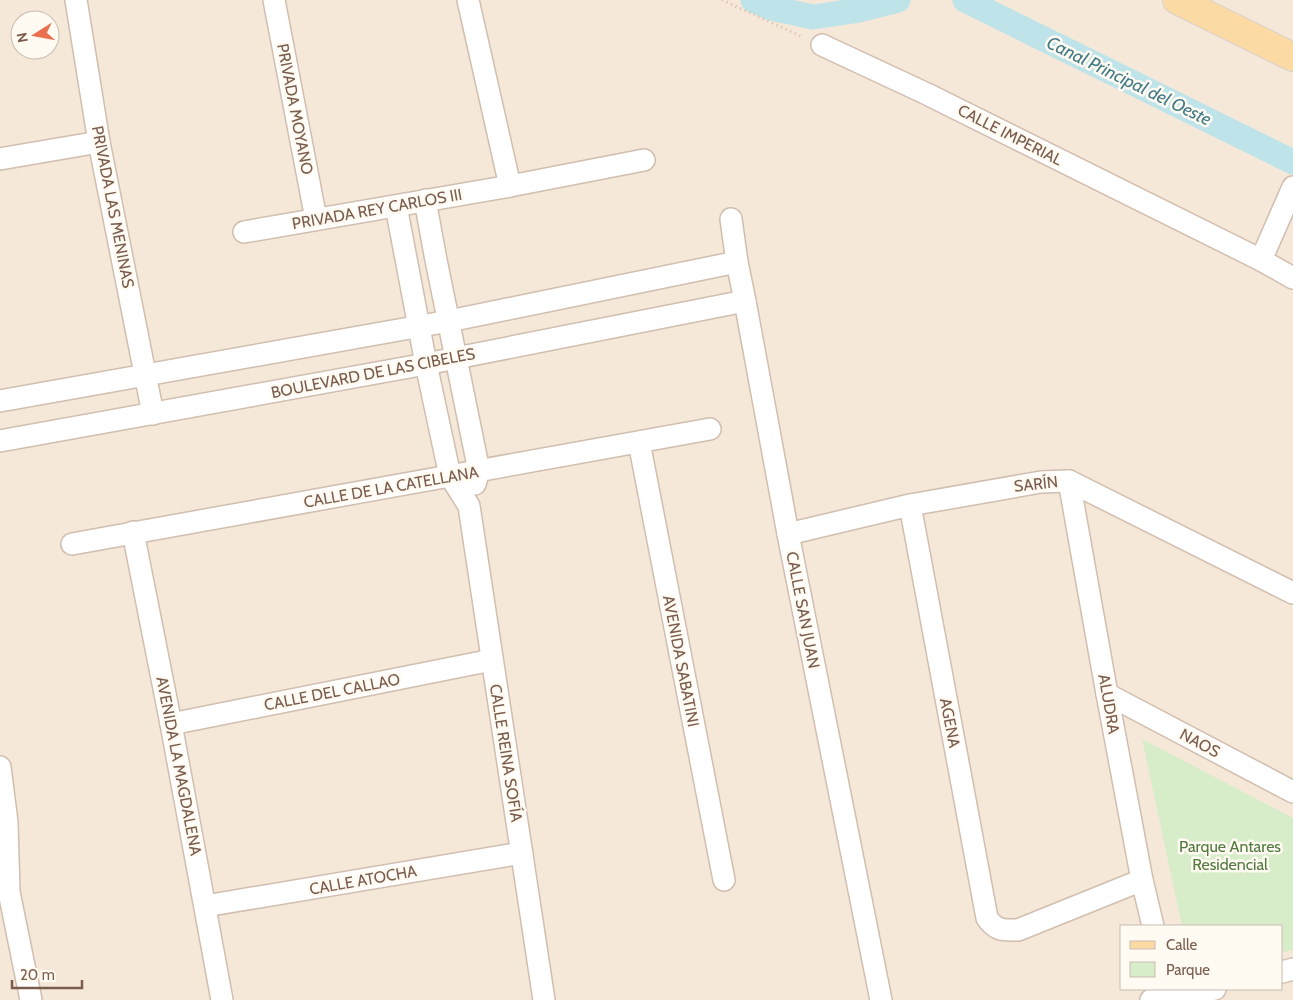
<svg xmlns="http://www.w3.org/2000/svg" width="1293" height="1000" font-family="Cabin,sans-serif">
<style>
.residential{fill:#f5e8d9;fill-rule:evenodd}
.green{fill:#d7ecc8}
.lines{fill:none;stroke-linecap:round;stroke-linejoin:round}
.canal{stroke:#bee3e8;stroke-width:25}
.street-casing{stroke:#d1beaf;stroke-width:24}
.primary-casing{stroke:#dad1cd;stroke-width:30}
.path{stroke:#dab8a3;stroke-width:3;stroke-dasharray:1 4;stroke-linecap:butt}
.street{stroke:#fff;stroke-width:21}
.primary{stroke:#fcdaa3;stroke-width:28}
.labels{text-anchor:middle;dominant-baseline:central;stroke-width:5;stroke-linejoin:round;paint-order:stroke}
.street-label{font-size:16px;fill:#7a5c4c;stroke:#fffaf2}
.park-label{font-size:16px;fill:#527a41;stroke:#fffaf2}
.water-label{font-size:18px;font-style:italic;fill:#417b87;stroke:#fffaf2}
</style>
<rect width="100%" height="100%" fill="#fdf6eb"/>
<!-- residential -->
<path class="residential" d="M 0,0 L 1293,0 L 1293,1000 L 0,1000 ZM 20,20 L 50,20 L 50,50 L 20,50 ZM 1122,926 L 1282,926 L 1282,989 L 1122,989 Z"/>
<!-- green -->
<path class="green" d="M 1142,739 L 1293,818 L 1293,950 L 1282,952 L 1282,926 L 1182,926 Z"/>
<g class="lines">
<!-- canal -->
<g class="canal">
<path d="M 753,0 L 771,8 L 813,17 L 854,11 L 898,0"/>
<path d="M 965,0 L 1293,162"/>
</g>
<defs>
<g id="street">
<path d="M 76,0 L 99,142 L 153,414"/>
<path d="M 274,0 L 316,219"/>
<path d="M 468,0 L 510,186"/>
<path d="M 822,45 L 927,94 L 1261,260 L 1293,278"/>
<path d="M 0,159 L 99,142"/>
<path d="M 425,200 L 436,260 L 479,471 L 475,484"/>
<path d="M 396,206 L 426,364 L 450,476 L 469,506 L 544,1000"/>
<path d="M 731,219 L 737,262 L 745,301 L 788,534 L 881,1000"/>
<path d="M 244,232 L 510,186 L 644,160"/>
<path d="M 1261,260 L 1293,187"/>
<path d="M 0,401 L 449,321 L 737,262"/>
<path d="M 0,441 L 426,364 L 745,301"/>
<path d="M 639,442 L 724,880"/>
<path d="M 1069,481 L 1107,694 L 1142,880 L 1153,926"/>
<path d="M 910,505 L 987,918 C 996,931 1003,930 1018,930 L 1142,880"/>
<path d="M 133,532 L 171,724 L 222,1000"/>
<path d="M 788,534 L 910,505 L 1041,482 L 1069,481 L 1293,593"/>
<path d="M 72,544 L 710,429"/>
<path d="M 1107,694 L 1293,792"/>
<path d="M 171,724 L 492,660"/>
<path d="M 0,767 L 7,822 L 9,892 L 31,1000"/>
<path d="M 205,906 L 522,853"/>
<path d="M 1282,972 L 1293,969"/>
<path d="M 1151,1000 L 1169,990 L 1197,993 L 1215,989"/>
</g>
<path id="primary" d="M 1177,0 L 1293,57"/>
</defs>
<!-- street casing -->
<use href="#street" class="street-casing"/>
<!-- primary casing -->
<use href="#primary" class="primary-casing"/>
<!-- path -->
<path class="path" d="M 722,0 L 803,37"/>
<!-- street -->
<use href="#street" class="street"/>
<!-- primary -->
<use href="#primary" class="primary"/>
</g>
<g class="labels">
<!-- street labels -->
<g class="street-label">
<text transform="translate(295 109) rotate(79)">PRIVADA MOYANO</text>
<text transform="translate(1010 135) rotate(27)">CALLE IMPERIAL</text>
<text transform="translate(113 207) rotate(79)">PRIVADA LAS MENINAS</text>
<text transform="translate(377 209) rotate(-10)">PRIVADA REY CARLOS III</text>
<text transform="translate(373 373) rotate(-11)">BOULEVARD DE LAS CIBELES</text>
<text transform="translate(1036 484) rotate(-6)">SARÍN</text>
<text transform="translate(391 487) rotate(-10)">CALLE DE LA CATELLANA</text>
<text transform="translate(803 610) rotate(79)">CALLE SAN JUAN</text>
<text transform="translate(681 661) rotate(79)">AVENIDA SABATINI</text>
<text transform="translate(332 692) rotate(-11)">CALLE DEL CALLAO</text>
<text transform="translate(1109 704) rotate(80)">ALUDRA</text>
<text transform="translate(950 723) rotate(79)">AGENA</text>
<text transform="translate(1200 743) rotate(28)">NAOS</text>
<text transform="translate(506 753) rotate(81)">CALLE REINA SOFÍA</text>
<text transform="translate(179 766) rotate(79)">AVENIDA LA MAGDALENA</text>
<text transform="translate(363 880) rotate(-10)">CALLE ATOCHA</text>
</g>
<!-- park labels -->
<g class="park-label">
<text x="1230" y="846">Parque Antares<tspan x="1230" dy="18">Residencial</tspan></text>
</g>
<!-- water labels -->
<g class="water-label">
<text transform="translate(1129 81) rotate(26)">Canal Principal del Oeste</text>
</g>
</g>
<!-- legend -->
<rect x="1120" y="925" width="162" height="65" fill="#fffaf2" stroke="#cabbb0"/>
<rect x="1130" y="941" width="25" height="8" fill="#fcdaa3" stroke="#cabbb0"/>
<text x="1166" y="950" font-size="15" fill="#7a5c4c">Calle</text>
<rect x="1130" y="962" width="25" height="15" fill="#d7ecc8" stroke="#cabbb0"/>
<text x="1166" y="975" font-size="15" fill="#7a5c4c">Parque</text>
<!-- north arrow -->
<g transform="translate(35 35) rotate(259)"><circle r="24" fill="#fffaf2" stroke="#cabbb0"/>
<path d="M0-4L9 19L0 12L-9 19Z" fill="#e96f4e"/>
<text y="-8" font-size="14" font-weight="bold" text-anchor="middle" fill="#7a5c4c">N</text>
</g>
<!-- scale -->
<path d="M12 980v8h70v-8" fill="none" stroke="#7a5c4c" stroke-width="2.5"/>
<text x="20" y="980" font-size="15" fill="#7a5c4c" stroke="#fffaf2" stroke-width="4" paint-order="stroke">20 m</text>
</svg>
